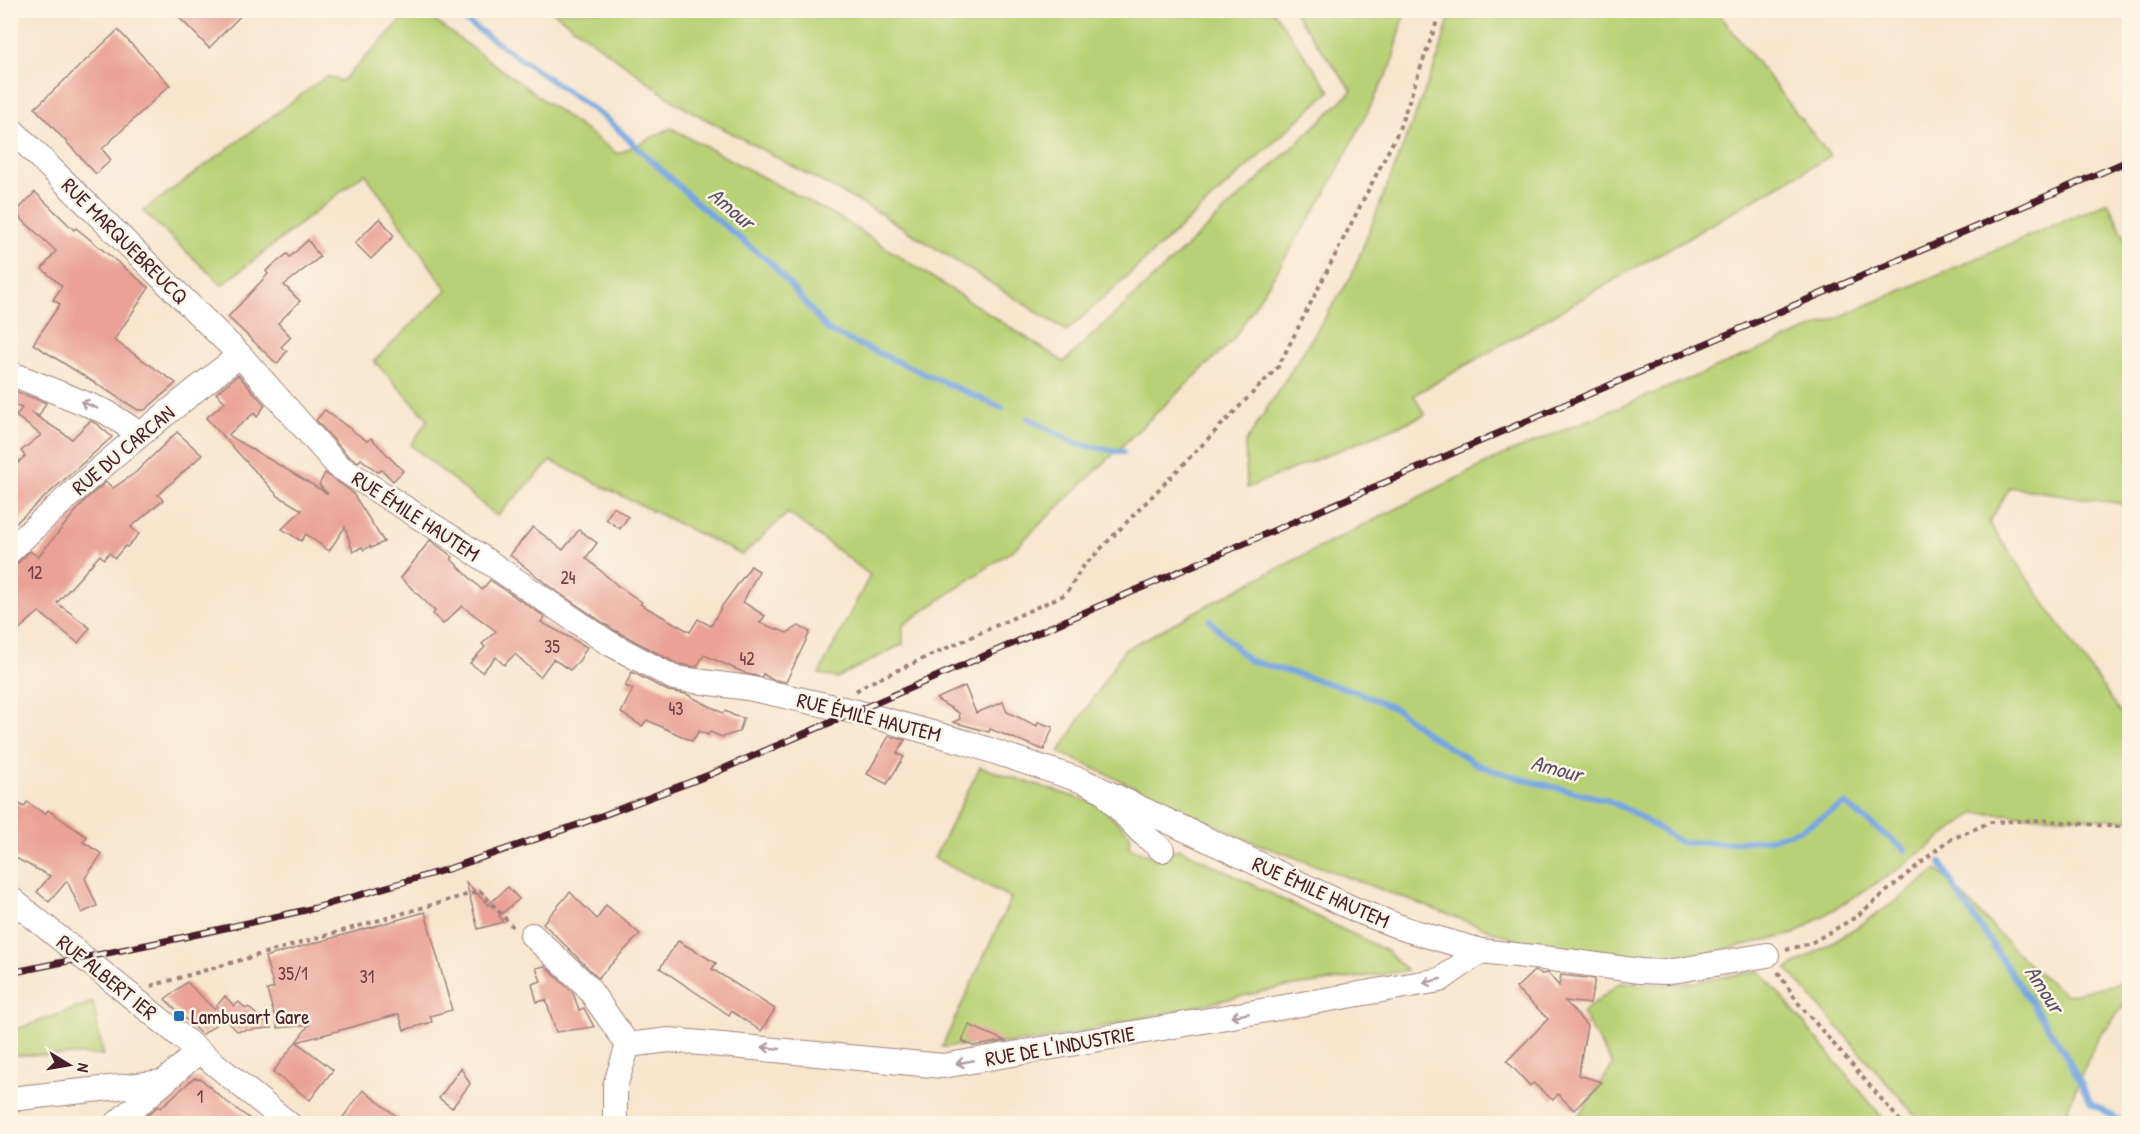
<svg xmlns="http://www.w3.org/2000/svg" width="2140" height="1134" font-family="'Patrick Hand',sans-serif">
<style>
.green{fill:#b9d176;stroke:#827850;stroke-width:1.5}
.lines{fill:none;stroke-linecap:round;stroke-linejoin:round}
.stream{stroke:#76a6e0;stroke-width:6}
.building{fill:#e9a295}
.minor-casing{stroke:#a0827c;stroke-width:26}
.path{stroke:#a0827c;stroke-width:4;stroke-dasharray:4.5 4.5;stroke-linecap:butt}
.minor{stroke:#fff;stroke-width:24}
.rail-casing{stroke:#4a1f2b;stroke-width:7}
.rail{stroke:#fcf5e5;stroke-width:4.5;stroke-dasharray:14;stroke-linecap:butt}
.oneway{stroke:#ae9aa0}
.poi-dot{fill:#1f6fb2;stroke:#fcf5e5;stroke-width:2}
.labels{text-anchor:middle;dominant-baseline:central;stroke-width:5;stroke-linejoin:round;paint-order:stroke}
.number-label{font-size:18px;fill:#724046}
.street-label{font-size:21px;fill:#4a1f2b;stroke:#fcf5e5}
.poi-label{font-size:21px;fill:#4a1f2b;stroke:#fcf5e5;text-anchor:start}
.water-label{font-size:22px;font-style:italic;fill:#594e6a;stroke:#fcf5e5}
</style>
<rect width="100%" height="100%" fill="#fcf5e5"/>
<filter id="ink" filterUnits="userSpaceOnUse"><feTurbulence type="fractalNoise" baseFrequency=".0167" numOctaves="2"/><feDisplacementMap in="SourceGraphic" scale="12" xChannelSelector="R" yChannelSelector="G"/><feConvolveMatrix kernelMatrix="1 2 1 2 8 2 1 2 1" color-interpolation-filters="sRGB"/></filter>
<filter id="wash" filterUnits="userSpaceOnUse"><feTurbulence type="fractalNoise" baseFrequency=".008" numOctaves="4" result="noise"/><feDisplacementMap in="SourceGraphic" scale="24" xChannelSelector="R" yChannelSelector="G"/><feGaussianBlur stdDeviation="1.35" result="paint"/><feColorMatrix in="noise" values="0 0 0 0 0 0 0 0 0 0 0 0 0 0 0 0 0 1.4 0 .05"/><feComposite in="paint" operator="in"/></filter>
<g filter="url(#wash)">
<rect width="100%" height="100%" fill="#f7e6ce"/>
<!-- green -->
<g class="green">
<path d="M 411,11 L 421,11 L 618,154 L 671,128 L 843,220 L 1064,362 L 1352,91 L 1293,11 L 1405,11 L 1392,64 L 1326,193 L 1233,340 L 1013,550 L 903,625 L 903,644 L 837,678 L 819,674 L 870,575 L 788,513 L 742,555 L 551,461 L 497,516 L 411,445 L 428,419 L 374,361 L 447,290 L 365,173 L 222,285 L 143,211 L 327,76 L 342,81 Z"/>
<path d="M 552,11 L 1273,11 L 1330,91 L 1067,331 L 881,214 L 678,104 Z"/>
<path d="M 1451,11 L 1717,11 L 1830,156 L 1414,395 L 1425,415 L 1247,488 L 1245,443 L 1351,277 L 1439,55 Z"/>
<path d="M 2108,202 L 2129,247 L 2129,505 L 2010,487 L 1989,523 L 2129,725 L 2129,820 L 1975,813 L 1893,873 L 1794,934 L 1653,965 L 1514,939 L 1245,839 L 1059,752 L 1124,650 L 1247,584 L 1503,455 L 1825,323 Z"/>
<path d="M 980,767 L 1097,804 L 1130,834 L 1129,847 L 1158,859 L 1179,848 L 1387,951 L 1407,971 L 1279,988 L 1038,1041 L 942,1047 L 1011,898 L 934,858 Z"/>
<path d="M 1937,869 L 2028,964 L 2066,995 L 2124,982 L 2129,989 L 2129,998 L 2095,1043 L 2067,1110 L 2088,1123 L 1922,1123 L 1787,969 C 1840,938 1890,909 1937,869 Z"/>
<path d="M 1760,971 L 1887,1123 L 1573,1124 L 1613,1065 L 1582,1013 L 1619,983 L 1679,984 Z"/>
<path d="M 93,1002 L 103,1055 L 11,1055 L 11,1031 Z"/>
</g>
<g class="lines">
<!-- stream -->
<g class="stream">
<path d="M 450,10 L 607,119 L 700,206 L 772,264 L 829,331 L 1002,408"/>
<path d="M 1028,418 L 1077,444 L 1123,452"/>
<path d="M 1210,620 L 1248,660 L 1355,691 L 1398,710 L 1429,735 L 1480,766 L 1525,780 L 1607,800 L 1632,812 L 1680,842 L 1725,843 L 1770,839 L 1802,829 L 1845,804 L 1905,850"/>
<path d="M 1941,863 L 1956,891 L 2062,1048 L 2091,1103 L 2126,1124"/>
</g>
</g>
<g id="blocks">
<!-- building -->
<g class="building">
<path d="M 172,10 L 246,10 L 209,48 Z"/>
<path d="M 118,30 L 170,85 L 102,149 L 111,160 L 96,174 L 35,108 Z"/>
<path d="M 35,192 L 74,230 L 76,228 L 149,288 L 114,340 L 176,383 L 145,410 L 138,410 L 33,344 L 60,304 L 53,300 L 62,286 L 42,269 L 56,251 L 15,213 Z"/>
<path d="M 380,218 L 394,236 L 371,259 L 355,243 Z"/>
<path d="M 308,240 L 320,257 L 284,285 L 300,301 L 278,323 L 291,337 L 281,347 L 287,351 L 277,364 L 228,317 L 268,274 L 266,271 L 287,254 L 290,257 Z"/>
<path d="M 238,375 L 265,405 L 257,417 L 254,413 L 228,435 L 328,494 L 319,485 L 325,473 L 352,492 L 384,542 L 371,548 L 370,546 L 364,550 L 362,547 L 353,552 L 345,527 L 329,551 L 306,534 L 301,541 L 282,529 L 302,510 L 278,496 L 206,418 L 225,402 L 216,393 Z"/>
<path d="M 10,389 L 46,403 L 39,416 L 30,412 L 72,439 L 90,421 L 97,424 L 112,437 L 10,528 L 10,471 L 25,456 L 21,451 L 41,435 L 16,416 L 22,408 L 10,404 Z"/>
<path d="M 325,410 L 367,441 L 371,438 L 403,471 L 393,481 L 382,470 L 378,472 L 361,459 L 358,462 L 347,455 L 316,420 Z"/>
<path d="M 177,432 L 202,455 L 158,495 L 163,500 L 131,527 L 139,534 L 127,547 L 125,546 L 115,558 L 109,553 L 104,559 L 100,555 L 57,603 L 90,628 L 78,643 L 39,612 L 10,637 L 10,566 L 19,562 L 30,551 L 38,557 L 86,499 L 106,482 L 113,488 L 135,473 Z"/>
<path d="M 614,507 L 628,517 L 620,529 L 606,519 Z"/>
<path d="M 533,527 L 563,550 L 579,530 L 597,543 L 586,558 L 618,586 L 642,602 L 640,604 L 690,632 L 698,619 L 711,626 L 722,606 L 751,566 L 759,571 L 743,602 L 765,616 L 760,623 L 787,633 L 799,626 L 810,632 L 786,682 L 771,679 L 763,674 L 762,677 L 747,674 L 704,655 L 697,667 L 678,664 L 614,630 L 549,586 L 510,555 Z"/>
<path d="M 430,540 L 453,557 L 451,559 L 482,590 L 490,580 L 545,617 L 541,622 L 587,647 L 579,661 L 570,670 L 553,659 L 540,677 L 515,654 L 504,665 L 496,657 L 482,672 L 470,663 L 485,647 L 482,644 L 496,631 L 462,606 L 443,624 L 433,614 L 435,611 L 401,578 Z"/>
<path d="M 632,672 L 668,691 L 686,694 L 723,713 L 725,711 L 735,716 L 744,718 L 739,732 L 722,737 L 710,732 L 708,735 L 699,731 L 692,741 L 647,720 L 642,726 L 621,713 L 633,689 L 625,686 Z"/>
<path d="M 965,686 L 976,713 L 1003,702 L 1007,712 L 1037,726 L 1038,722 L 1053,727 L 1044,750 L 990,729 L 989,732 L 953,722 L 960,719 L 959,713 L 936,699 Z"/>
<path d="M 889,736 L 905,740 L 897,753 L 904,757 L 887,784 L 867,774 Z"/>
<path d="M 10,798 L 24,807 L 27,802 L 45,814 L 48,810 L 87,837 L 83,842 L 102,854 L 85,878 L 97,906 L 82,913 L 67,881 L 49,902 L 37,892 L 50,876 L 10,855 Z"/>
<path d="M 466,882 L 488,905 L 508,887 L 519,899 L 499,916 L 503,922 L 478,929 Z"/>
<path d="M 570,892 L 597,919 L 606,905 L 640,934 L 598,978 L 543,923 Z"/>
<path d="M 425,912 L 452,1010 L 430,1016 L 432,1022 L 404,1030 L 399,1014 L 297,1042 L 333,1070 L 310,1100 L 273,1072 L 309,1025 L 278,1028 L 267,990 L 274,988 L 265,957 Z"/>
<path d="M 678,941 L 716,963 L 712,969 L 775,1009 L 761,1031 L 731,1011 L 729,1015 L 660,968 Z"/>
<path d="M 545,966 L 573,993 L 579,1010 L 584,1008 L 594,1027 L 556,1032 L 546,1000 L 537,1002 L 532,984 L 541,981 L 536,968 Z"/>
<path d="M 1534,971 L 1542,974 L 1548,973 L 1559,986 L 1561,975 L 1595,979 L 1590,1004 L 1565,1001 L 1587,1026 L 1578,1075 L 1602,1082 L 1574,1110 L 1558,1094 L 1553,1100 L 1533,1083 L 1530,1086 L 1507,1061 L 1548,1019 L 1516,988 Z"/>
<path d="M 187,982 L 214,1009 L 225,996 L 234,1006 L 239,1002 L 246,1009 L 248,1007 L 272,1028 L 237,1031 L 224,1018 L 202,1035 L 165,999 Z"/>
<path d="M 969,1025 L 1005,1041 L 973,1046 L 962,1041 Z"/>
<path d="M 461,1068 L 470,1084 L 452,1108 L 439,1098 Z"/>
<path d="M 194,1078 L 201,1079 L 223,1099 L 257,1124 L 138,1124 L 158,1106 L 160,1108 Z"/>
<path d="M 363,1090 L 380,1103 L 406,1124 L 338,1124 Z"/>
</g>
</g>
</g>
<g filter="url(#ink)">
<use href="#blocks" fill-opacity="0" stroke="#a0827c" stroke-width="1.5"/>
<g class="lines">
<defs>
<g id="minor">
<path d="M 10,128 L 240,355 L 338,466 L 462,544 L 607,642 L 674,678 L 748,688 L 857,712 L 968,743 L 1083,781 L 1356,910 L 1408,930 L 1481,951 L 1568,961 L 1640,971 L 1667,972 L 1767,955"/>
<path d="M 10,373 L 106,412 L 140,434"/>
<path d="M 10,551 C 82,480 161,417 240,355"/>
<path d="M 1109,798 L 1140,831 L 1162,850"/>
<path d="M 10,898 L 289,1124"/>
<path d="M 532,935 L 586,985 L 628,1045 L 615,1086 L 615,1124"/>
<path d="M 628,1045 L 669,1040 L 943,1066 L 1440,980 L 1481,951"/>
<path d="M 10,1099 L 164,1082"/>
<path d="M 116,1124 L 199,1051"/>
</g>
</defs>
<!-- minor casing -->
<use href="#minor" class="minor-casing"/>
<!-- path -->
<g class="path">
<path d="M 856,691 L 865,685 L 1066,594 L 1082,568 L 1278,367 L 1398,132 L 1441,10"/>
<path d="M 1786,950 L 1811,943 L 1856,917 L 1947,841 L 1991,822 L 2042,820 L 2130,828"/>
<path d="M 1778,972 L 1799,1004 L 1903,1124"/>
<path d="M 151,986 L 480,891 L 513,927"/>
</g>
<!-- minor -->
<use href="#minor" class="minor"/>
<defs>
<path id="rail" d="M 10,973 L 180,938 L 315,908 L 448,869 L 580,824 L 709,775 L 2130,160"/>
</defs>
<!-- rail casing -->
<use href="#rail" class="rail-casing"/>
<!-- rail -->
<use href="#rail" class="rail"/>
</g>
<!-- one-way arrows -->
<defs><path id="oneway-shaft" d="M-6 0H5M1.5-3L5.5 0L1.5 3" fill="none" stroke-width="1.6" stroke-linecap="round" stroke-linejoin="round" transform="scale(1.5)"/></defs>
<g class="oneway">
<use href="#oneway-shaft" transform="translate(89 405) rotate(-158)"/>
<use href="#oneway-shaft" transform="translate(1432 981) rotate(167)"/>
<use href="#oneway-shaft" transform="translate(1240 1015) rotate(170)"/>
<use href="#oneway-shaft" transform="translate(771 1048) rotate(-174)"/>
<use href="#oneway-shaft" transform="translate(965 1062) rotate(170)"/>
</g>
</g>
<!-- markers -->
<rect class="poi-dot" x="173" y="1010" width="12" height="12" rx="3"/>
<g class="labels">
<!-- number labels -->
<g class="number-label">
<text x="35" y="572">12</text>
<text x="568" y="577">24</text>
<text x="552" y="646">35</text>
<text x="747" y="658">42</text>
<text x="676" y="708">43</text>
<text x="293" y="973">35/1</text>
<text x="367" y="976">31</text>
<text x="200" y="1096">1</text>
</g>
<!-- street labels -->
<g class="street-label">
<text transform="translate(125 241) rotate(45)">RUE MARQUEBREUCQ</text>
<text transform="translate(123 450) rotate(-40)">RUE DU CARCAN</text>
<text transform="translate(416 516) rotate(33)">RUE ÉMILE HAUTEM</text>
<text transform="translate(869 717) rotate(14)">RUE ÉMILE HAUTEM</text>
<text transform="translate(1321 892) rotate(24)">RUE ÉMILE HAUTEM</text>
<text transform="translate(107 977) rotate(39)">RUE ALBERT IER</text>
<text transform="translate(1060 1046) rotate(-10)">RUE DE L'INDUSTRIE</text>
</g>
<!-- poi labels -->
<g class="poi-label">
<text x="191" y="1016">Lambusart Gare</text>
</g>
<!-- water labels -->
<g class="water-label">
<text transform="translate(732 208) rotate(40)">Amour</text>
<text transform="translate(1557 768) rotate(15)">Amour</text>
<text transform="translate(2045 989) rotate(57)">Amour</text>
</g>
</g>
<!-- margin -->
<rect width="2140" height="1134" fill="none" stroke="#fcf5e5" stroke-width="36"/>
<!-- north arrow -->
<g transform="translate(69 1065) rotate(101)" stroke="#fcf5e5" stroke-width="4.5" paint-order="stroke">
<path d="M0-4.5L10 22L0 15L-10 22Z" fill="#4a1f2b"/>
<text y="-9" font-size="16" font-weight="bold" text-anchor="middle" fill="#4a1f2b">N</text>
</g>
</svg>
